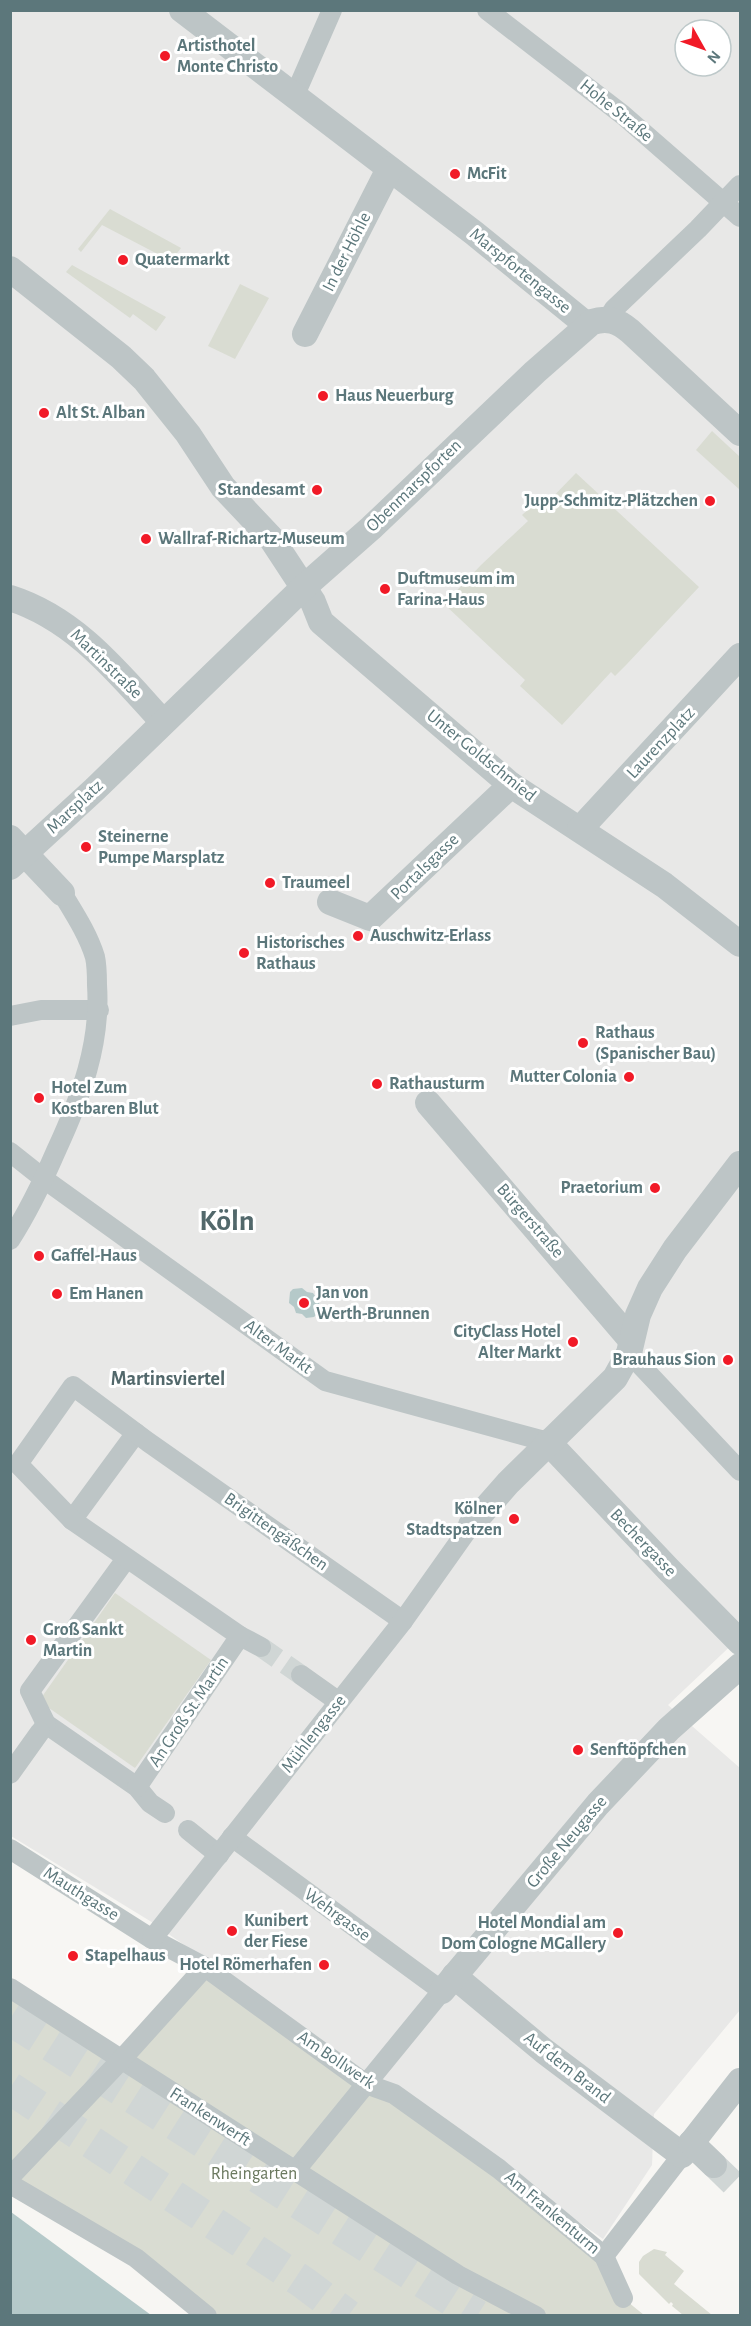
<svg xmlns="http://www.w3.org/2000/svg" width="751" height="2326" font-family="'Alegreya Sans',sans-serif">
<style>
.built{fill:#e8e8e7;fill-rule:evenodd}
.green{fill:#d9dcd2}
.water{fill:#b5c9c9}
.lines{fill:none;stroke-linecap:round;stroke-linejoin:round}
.pedestrian-tunnel{stroke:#d0d6d5;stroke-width:20;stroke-dasharray:20 10;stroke-linecap:butt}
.minor-tunnel{stroke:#d0d6d5;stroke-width:26;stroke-dasharray:26 13;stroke-linecap:butt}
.primary-tunnel{stroke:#d0d6d5;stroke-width:33;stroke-dasharray:33 16;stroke-linecap:butt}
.pedestrian{stroke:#bdc5c6;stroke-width:20}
.minor{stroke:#bdc5c6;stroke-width:26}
.poi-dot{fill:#f11a27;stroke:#fff;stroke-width:2}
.labels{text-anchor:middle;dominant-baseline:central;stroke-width:6;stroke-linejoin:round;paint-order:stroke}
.poi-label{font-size:18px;font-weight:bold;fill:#5c777b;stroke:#fff;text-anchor:start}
.street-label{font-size:18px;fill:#5c777b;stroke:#fff}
.park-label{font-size:18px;fill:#6b795f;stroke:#fff}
.neighbourhood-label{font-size:20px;font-weight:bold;fill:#52686b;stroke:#fff}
.town-label{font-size:30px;font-weight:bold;fill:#52686b;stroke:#fff}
</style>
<rect width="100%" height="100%" fill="#f7f6f3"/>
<!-- built -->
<path class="built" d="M 10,11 L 740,11 L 740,1637 L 668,1705 L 740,1768 L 740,2010 L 654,2114 L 652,2165 L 603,2239 L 150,1921 L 11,1836 ZM 685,30 L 721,30 L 721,66 L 685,66 Z"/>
<!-- green -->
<g class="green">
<path d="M 110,209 L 181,248 L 171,261 L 102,225 L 81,252 L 78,249 Z"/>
<path d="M 72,265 L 166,317 L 156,331 L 133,314 L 130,318 L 66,272 Z"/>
<path d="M 240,284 L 269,298 L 235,359 L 208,346 Z"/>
<path d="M 712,431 L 740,457 L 740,490 L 696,450 Z"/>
<path d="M 576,473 L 699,587 L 627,664 L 615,676 L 611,672 L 562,725 L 520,686 L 525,680 L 444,604 L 481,565 L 528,521 L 522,515 L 534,504 L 540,510 Z"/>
<path d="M 115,1593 L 211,1660 L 135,1768 L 39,1701 Z"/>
<path d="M 205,1967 L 604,2256 L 623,2298 L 644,2315 L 207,2315 L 11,2184 L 11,1988 L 121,2060 Z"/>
<path d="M 654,2249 L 667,2252 L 665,2255 L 684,2271 L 674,2284 L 712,2315 L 683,2315 L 672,2306 L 673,2304 L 671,2302 L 669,2304 L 639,2274 L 639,2262 L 643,2256 Z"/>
</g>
<!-- water -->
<g class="water">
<path d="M 302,1288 L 307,1292 L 313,1293 L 319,1302 L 320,1311 L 314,1317 L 306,1318 L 302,1314 L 296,1313 L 294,1307 L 289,1303 L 290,1292 L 293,1289 Z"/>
<path d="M 11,2212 L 151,2315 L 11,2315 Z"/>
</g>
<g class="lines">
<!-- pedestrian-tunnel -->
<path class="pedestrian-tunnel" d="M 261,1647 L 301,1675"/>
<!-- minor-tunnel -->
<path class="minor-tunnel" d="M 714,2165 L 740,2190"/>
<!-- primary-tunnel -->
<g class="primary-tunnel">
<path d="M 10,2019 L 477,2316"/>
<path d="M 10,2088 L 304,2283 L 348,2316"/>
</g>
<!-- pedestrian -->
<g class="pedestrian">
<path d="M 487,10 L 623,115 L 740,217"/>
<path d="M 294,97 L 332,10"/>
<path d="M 608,319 L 614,309 L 698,229 L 740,185"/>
<path d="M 10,1016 L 41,1010 L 99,1010"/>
<path d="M 10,1152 L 44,1179 L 325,1381 L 548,1442"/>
<path d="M 10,1240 C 28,1212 43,1181 56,1151 C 81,1097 101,1044 97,985 C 97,976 97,966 95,957 C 88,934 74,913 62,893"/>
<path d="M 629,1353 L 740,1471"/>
<path d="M 72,1520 L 136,1433"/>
<path d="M 240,1636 L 261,1647"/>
<path d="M 301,1675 L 339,1702"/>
<path d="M 46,1724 L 137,1787 L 150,1803 L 165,1813"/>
<path d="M 43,1728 L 46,1724 L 30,1691 L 126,1559"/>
<path d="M 10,1774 L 40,1732"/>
<path d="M 137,1787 L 240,1636 L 72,1520 L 18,1464 L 73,1386 L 148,1442 L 403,1621"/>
<path d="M 188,1830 L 219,1855"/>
<path d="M 232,1837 L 442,1991 L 295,2171"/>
<path d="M 10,1849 L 152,1939 L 205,1967 L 366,2084 L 394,2094 L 499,2169 L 604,2256 L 623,2298"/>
<path d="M 152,1939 L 403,1621 L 471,1525"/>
<path d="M 10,1988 L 458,2275 L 536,2316"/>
<path d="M 10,2177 L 121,2060 L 205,1967"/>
<path d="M 10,2184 L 136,2258 L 207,2316"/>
<path d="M 604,2256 L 682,2155"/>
</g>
<!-- minor -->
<g class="minor">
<path d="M 182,10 L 474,233 L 587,325"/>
<path d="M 10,269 L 121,357 L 144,379 L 188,434 L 223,487 L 271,538 L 313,602 L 321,622 L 511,785 L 664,885 L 740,944"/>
<path d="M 305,334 L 389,169"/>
<path d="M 10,598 C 76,619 118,673 163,722"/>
<path d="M 580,829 L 740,656"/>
<path d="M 10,838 L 62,893"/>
<path d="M 10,867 L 95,789 L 304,587 L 371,528 L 535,372 L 592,322 C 608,317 618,321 630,331 L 740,433"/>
<path d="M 330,902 L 370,918 L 511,785"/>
<path d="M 428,1103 L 631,1340"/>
<path d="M 548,1442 L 668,1569 L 740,1642"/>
<path d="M 471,1525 L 508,1483 L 615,1378 L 629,1353 L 638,1315 L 650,1288 L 675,1249 L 740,1164"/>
<path d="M 454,1976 L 544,2051 L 682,2155 L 740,2081"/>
<path d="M 442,1991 L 598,1804 L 669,1729 L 740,1666"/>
<path d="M 691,2143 L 714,2165"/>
</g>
</g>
<!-- markers -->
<g class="poi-dot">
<circle cx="165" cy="56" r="6"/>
<circle cx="455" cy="174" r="6"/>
<circle cx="123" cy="260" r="6"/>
<circle cx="323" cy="396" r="6"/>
<circle cx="44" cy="413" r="6"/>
<circle cx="317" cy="490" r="6"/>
<circle cx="710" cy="501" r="6"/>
<circle cx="146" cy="539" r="6"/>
<circle cx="385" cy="589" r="6"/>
<circle cx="86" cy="847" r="6"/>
<circle cx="270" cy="883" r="6"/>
<circle cx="358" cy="936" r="6"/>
<circle cx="244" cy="953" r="6"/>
<circle cx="583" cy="1043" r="6"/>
<circle cx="629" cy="1077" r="6"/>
<circle cx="377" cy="1084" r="6"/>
<circle cx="39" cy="1098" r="6"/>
<circle cx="655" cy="1188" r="6"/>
<circle cx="39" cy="1256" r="6"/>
<circle cx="57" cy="1294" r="6"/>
<circle cx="304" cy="1303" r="6"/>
<circle cx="573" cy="1342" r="6"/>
<circle cx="728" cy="1360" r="6"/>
<circle cx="514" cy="1519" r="6"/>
<circle cx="31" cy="1640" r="6"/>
<circle cx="578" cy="1750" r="6"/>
<circle cx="232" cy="1931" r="6"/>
<circle cx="618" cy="1933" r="6"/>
<circle cx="73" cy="1956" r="6"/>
<circle cx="324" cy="1965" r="6"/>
</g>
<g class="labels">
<!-- poi labels -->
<g class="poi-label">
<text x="177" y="46">Artisthotel<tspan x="177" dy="21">Monte Christo</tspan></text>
<text x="467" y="174">McFit</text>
<text x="135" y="260">Quatermarkt</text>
<text x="335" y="396">Haus Neuerburg</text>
<text x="56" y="413">Alt St. Alban</text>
<text x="305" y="490" text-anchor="end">Standesamt</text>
<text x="698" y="501" text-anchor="end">Jupp-Schmitz-Plätzchen</text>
<text x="158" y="539">Wallraf-Richartz-Museum</text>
<text x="397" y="579">Duftmuseum im<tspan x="397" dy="21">Farina-Haus</tspan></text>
<text x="98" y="837">Steinerne<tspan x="98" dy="21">Pumpe Marsplatz</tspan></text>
<text x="282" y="883">Traumeel</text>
<text x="370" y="936">Auschwitz-Erlass</text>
<text x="256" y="943">Historisches<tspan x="256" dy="21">Rathaus</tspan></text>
<text x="595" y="1033">Rathaus<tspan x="595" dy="21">(Spanischer Bau)</tspan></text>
<text x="617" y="1077" text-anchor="end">Mutter Colonia</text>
<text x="389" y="1084">Rathausturm</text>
<text x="51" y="1088">Hotel Zum<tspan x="51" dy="21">Kostbaren Blut</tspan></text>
<text x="643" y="1188" text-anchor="end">Praetorium</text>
<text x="51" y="1256">Gaffel-Haus</text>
<text x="316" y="1293">Jan von<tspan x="316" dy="21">Werth-Brunnen</tspan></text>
<text x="69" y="1294">Em Hanen</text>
<text x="561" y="1332" text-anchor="end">CityClass Hotel<tspan x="561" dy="21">Alter Markt</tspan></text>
<text x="716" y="1360" text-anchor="end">Brauhaus Sion</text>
<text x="502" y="1509" text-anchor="end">Kölner<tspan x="502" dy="21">Stadtspatzen</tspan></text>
<text x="43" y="1630">Groß Sankt<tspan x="43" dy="21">Martin</tspan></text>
<text x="590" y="1750">Senftöpfchen</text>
<text x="244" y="1921">Kunibert<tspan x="244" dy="21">der Fiese</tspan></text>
<text x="606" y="1923" text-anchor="end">Hotel Mondial am<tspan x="606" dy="21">Dom Cologne MGallery</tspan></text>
<text x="85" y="1956">Stapelhaus</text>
<text x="312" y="1965" text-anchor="end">Hotel Römerhafen</text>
</g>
<!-- street labels -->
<g class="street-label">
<text transform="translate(616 111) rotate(39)">Hohe Straße</text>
<text transform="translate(347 252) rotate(-63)">In der Höhle</text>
<text transform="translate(520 271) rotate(39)">Marspfortengasse</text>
<text transform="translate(414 486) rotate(-44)">Obenmarspforten</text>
<text transform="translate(106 664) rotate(44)">Martinstraße</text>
<text transform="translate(661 743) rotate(-47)">Laurenzplatz</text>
<text transform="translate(481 756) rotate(39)">Unter Goldschmied</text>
<text transform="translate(75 807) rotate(-43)">Marsplatz</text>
<text transform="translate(425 867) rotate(-44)">Portalsgasse</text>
<text transform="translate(530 1221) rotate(49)">Bürgerstraße</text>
<text transform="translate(278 1347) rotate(36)">Alter Markt</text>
<text transform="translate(276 1532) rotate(35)">Brigittengäßchen</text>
<text transform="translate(643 1543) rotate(46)">Bechergasse</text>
<text transform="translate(189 1712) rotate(-56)">An Groß St. Martin</text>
<text transform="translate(314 1734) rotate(-52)">Mühlengasse</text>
<text transform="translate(567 1842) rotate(-50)">Große Neugasse</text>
<text transform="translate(81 1894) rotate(32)">Mauthgasse</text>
<text transform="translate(337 1915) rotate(36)">Wehrgasse</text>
<text transform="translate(336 2060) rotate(34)">Am Bollwerk</text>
<text transform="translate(567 2068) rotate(38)">Auf dem Brand</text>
<text transform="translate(210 2117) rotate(33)">Frankenwerft</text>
<text transform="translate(552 2213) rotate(40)">Am Frankenturm</text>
</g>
<!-- park labels -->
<g class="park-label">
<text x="254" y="2174">Rheingarten</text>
</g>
<!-- neighbourhood labels -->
<g class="neighbourhood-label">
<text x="168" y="1379">Martinsviertel</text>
</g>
<!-- town labels -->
<g class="town-label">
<text x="227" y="1221">Köln</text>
</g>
</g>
<!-- border -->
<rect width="751" height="2326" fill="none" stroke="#5c777b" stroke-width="24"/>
<!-- north arrow -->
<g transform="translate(703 48) rotate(130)"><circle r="28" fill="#ffffff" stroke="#bec9ca" stroke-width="1.5"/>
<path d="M0-4.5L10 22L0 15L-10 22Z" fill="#f11a27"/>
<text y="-9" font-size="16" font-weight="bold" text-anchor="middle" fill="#5c777b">N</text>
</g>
</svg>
